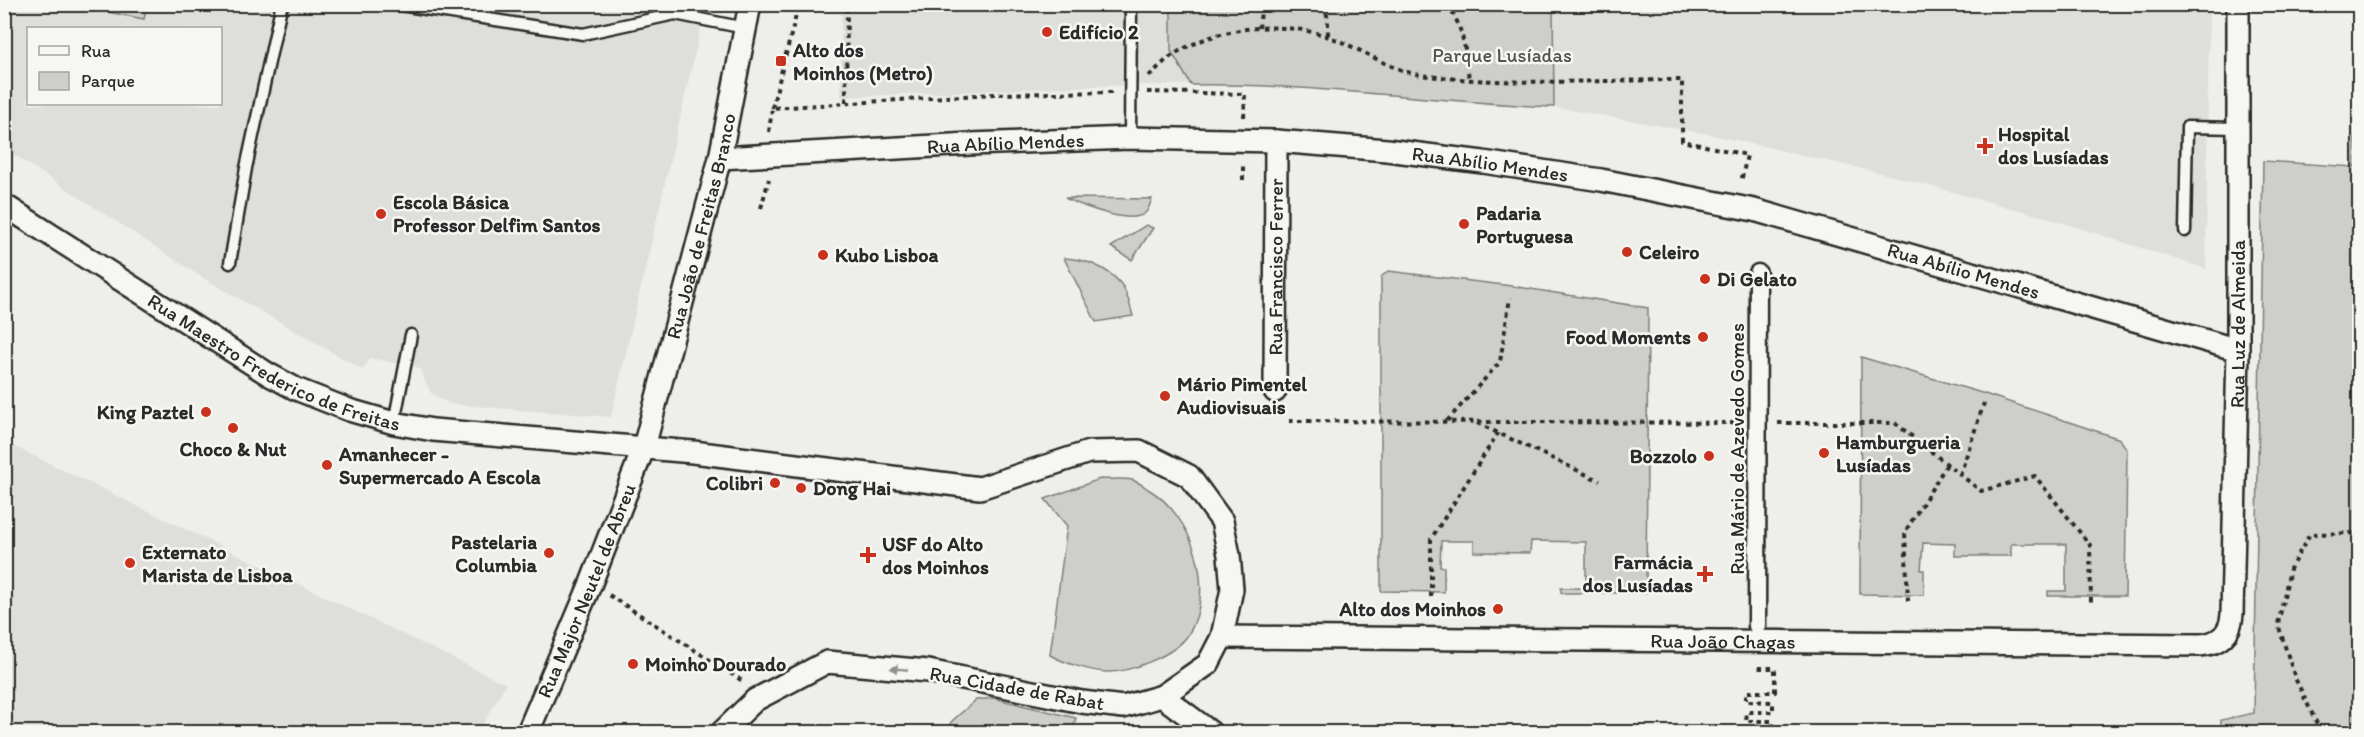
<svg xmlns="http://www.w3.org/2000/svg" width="2364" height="737" font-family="Itim,sans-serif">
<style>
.built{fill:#dededb;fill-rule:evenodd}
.green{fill:#cececa;stroke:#7c7c7a;stroke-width:1.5}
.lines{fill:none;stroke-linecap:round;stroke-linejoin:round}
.service-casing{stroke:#2b2b2b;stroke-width:15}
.pedestrian-casing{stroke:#2b2b2b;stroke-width:21}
.minor-casing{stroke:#2b2b2b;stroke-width:26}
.path{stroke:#2b2b2b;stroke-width:4;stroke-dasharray:4.5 4.5;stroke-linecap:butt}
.service{stroke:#f6f6f2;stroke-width:10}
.pedestrian{stroke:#f6f6f2;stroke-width:16}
.minor{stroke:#f6f6f2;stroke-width:21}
.oneway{fill:#90908e}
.poi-dot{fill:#c8321e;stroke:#f6f6f2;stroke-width:2}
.labels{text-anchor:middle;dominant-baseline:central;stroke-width:5;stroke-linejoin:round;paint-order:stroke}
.poi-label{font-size:20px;font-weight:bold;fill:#2b2b2b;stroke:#f6f6f2;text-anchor:start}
.park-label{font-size:20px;fill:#545453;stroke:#f6f6f2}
.street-label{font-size:20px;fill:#2b2b2b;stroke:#f6f6f2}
</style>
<rect width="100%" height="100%" fill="#eeeeea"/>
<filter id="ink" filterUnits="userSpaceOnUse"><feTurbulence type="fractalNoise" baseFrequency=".0167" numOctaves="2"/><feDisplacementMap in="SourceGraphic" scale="12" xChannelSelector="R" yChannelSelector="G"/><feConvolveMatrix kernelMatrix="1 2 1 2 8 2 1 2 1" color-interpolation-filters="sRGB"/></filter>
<g filter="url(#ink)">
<!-- built -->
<g class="built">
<path d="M 4,5 L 704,5 L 699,36 L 611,417 L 449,404 L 431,393 L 419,368 L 370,358 L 363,370 L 203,278 L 5,149 ZM 28,28 L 220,28 L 220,104 L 28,104 Z"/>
<path d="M 841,5 L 2209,5 L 2206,269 L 2045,217 L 1885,174 L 1713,135 L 1554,107 L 1485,105 L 1371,94 L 1236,84 L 1093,86 L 841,97 Z"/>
<path d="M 4,442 L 5,442 L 506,684 L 478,732 L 5,732 Z"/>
</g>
<!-- green -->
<g class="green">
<path d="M 72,5 L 147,5 L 144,19 Z"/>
<path d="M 1171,5 L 1553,5 L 1554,107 C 1433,102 1312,83 1191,85 L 1171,51 Z"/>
<path d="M 2357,25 L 2360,25 L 2359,732 L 2221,732 L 2221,720 L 2254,713 L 2263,161 L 2354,167 Z"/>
<path d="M 1065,198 L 1152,199 C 1150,203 1149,209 1146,212 C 1133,227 1080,205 1065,198 Z"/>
<path d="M 1146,225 L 1153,228 L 1132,260 L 1111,247 Z"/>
<path d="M 1064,258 C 1085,259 1107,267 1121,284 C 1127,291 1130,306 1133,316 L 1096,322 Z"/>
<path d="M 1388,271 L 1512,286 L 1648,308 L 1646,593 L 1561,593 L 1561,588 L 1586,588 L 1586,542 L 1531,541 L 1530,553 L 1474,552 L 1474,541 L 1441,541 L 1440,566 L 1444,567 L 1444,592 L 1381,591 L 1381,277 Z"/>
<path d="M 1861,357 L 1985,394 L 2120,439 L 2127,450 L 2125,596 L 2048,596 L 2048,591 L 2066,591 L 2066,544 L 2011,544 L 2011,556 L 1955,556 L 1955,544 L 1923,543 L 1921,570 L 1924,570 L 1924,595 L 1860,594 Z"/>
<path d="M 1100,479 C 1110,480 1123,478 1132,480 C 1138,482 1144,486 1148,489 C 1193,515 1217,589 1188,635 C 1175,655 1129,673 1106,672 C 1090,671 1064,663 1050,655 L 1067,526 L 1045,499 Z"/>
<path d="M 993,698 L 1076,718 L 1072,732 L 945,732 L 952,721 L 976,700 Z"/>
</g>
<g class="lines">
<defs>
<g id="service">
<path d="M 394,4 L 583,34 L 675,14 L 745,28"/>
<path d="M 1130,138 L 1131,4"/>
<path d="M 2185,231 L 2187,127 L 2238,128"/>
<path d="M 230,263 L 246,168 L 281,7 L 284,4"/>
<path d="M 394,423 L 411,335"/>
</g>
<path id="pedestrian" d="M 1757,626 L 1758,273"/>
<g id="minor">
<path id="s1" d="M 720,158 L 970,144 L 1130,138 L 1276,141 L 1387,150 L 1483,162 L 1601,180 L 1754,210 L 2238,350"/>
<path id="s2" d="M 4,205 L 268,374 L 296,389 L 349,410 L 394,423 L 433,430 L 693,452 L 980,488 L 1089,452 L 1139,451 L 1189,476 L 1222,521 L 1229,555 L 1232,589 L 1222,637 L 1208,664 L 1162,696 L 1123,707 L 1082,702 L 928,671 L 827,662 L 755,700 L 722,732"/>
<path id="s3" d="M 1275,391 L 1276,141"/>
<path id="s4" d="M 1222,637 L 2200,645 C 2219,644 2231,634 2232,614 L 2238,350 L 2238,4"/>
<path d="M 1162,696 L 1210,732"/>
<path id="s5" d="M 528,732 L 591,583 L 644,447 L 720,158 L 750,4"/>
</g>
</defs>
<!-- service casing -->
<use href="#service" class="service-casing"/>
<!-- pedestrian casing -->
<use href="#pedestrian" class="pedestrian-casing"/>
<!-- minor casing -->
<use href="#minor" class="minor-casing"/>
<!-- path -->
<g class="path">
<path d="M 1324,4 L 1328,19 L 1328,37"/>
<path d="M 1447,4 C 1464,27 1466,54 1469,80"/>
<path d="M 1259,28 L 1262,4"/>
<path d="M 1149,76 C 1157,69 1164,61 1173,55 C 1221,24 1291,18 1344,43 C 1371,55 1397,73 1428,76 C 1512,86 1598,80 1682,80 L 1682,141 L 1747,155 L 1741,182"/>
<path d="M 1147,92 L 1245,94 L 1244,117"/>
<path d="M 846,102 L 847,4"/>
<path d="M 772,108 L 799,4"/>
<path d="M 769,132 L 772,108 L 994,94 L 1112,92"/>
<path d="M 1243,180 L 1243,163"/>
<path d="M 761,208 L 769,179"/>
<path d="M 1289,421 L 1738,423"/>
<path d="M 1447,421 L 1500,362 L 1510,298"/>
<path d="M 1477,423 L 1600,481"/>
<path d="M 1778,423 L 1895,423 L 1981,491 L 2035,476 L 2090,545 L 2091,603"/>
<path d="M 1960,475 L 1984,403"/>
<path d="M 609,595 L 744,682"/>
<path d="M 1431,597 L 1431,539 L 1498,433"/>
<path d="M 1908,601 L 1905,532 L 1947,464"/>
<path d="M 1732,732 L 1732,730 L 1773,730 L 1773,721 L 1746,721 L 1747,712 L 1773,712 L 1773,702 L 1746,701 L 1746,692 L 1775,692 L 1775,668 L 1757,668 L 1757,665"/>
<path d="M 2321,732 L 2295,678 L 2278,624 L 2290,569 L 2310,534 L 2360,533"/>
</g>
<!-- service -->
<use href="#service" class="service"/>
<!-- pedestrian -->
<use href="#pedestrian" class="pedestrian"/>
<!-- minor -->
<use href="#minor" class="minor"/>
</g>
<!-- one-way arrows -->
<defs><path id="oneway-solid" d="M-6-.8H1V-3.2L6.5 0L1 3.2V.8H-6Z" transform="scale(1.5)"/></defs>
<use class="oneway" href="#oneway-solid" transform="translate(899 669) rotate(-175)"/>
</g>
<!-- markers -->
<g class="poi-dot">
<circle cx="1047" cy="32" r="6"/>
<rect x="775" y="55" width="12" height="12" rx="3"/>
<path d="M1982 137h6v6h6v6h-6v6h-6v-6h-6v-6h6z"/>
<circle cx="381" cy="214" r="6"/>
<circle cx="1464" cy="224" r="6"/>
<circle cx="1627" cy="252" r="6"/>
<circle cx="823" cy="255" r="6"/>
<circle cx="1705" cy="279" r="6"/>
<circle cx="1703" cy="337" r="6"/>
<circle cx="1165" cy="396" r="6"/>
<circle cx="206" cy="412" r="6"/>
<circle cx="233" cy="428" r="6"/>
<circle cx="1824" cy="453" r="6"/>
<circle cx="1709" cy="456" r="6"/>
<circle cx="327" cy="465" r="6"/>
<circle cx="775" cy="483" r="6"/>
<circle cx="801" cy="488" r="6"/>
<circle cx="549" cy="553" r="6"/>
<path d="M865 546h6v6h6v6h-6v6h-6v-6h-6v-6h6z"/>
<circle cx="130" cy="563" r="6"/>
<path d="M1702 565h6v6h6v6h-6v6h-6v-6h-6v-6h6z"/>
<circle cx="1498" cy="609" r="6"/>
<circle cx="633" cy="664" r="6"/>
</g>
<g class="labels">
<!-- poi labels -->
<g class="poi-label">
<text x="1059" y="32">Edifício 2</text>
<text x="793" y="50">Alto dos<tspan x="793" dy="23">Moinhos (Metro)</tspan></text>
<text x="1998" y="134">Hospital<tspan x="1998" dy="23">dos Lusíadas</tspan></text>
<text x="393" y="202">Escola Básica<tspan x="393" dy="23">Professor Delfim Santos</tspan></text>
<text x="1476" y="213">Padaria<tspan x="1476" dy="23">Portuguesa</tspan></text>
<text x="1639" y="252">Celeiro</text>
<text x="835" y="255">Kubo Lisboa</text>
<text x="1717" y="279">Di Gelato</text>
<text x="1691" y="337" text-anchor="end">Food Moments</text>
<text x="1177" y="384">Mário Pimentel<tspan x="1177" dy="23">Audiovisuais</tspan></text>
<text x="194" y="412" text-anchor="end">King Paztel</text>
<text x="1836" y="442">Hamburgueria<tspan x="1836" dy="23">Lusíadas</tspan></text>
<text x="233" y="449" text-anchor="middle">Choco &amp; Nut</text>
<text x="339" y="454">Amanhecer -<tspan x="339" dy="23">Supermercado A Escola</tspan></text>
<text x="1697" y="456" text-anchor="end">Bozzolo</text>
<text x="763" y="483" text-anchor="end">Colibri</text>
<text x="813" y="488">Dong Hai</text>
<text x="537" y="542" text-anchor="end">Pastelaria<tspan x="537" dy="23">Columbia</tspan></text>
<text x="882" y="544">USF do Alto<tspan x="882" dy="23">dos Moinhos</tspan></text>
<text x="142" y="552">Externato<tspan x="142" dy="23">Marista de Lisboa</tspan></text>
<text x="1693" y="562" text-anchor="end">Farmácia<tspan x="1693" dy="23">dos Lusíadas</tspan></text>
<text x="1486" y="609" text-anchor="end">Alto dos Moinhos</text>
<text x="645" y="664">Moinho Dourado</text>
</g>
<!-- park labels -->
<g class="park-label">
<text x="1502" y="55">Parque Lusíadas</text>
</g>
<!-- street labels -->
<g class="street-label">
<text stroke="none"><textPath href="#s1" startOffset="286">Rua Abílio Mendes</textPath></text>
<text stroke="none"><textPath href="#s1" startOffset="772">Rua Abílio Mendes</textPath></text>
<text stroke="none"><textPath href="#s5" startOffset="536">Rua João de Freitas Branco</textPath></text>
<text stroke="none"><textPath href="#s3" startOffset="124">Rua Francisco Ferrer</textPath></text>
<text stroke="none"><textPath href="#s1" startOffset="1258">Rua Abílio Mendes</textPath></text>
<text stroke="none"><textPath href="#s4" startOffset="1318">Rua Luz de Almeida</textPath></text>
<text stroke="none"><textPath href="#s2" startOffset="314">Rua Maestro Frederico de Freitas</textPath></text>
<text transform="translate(1737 449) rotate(-90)">Rua Mário de Azevedo Gomes</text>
<text stroke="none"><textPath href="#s5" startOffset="153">Rua Major Neutel de Abreu</textPath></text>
<text stroke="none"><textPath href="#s4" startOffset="501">Rua João Chagas</textPath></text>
<text transform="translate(1017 688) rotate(10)">Rua Cidade de Rabat</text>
</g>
</g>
<!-- margin -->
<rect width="2364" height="737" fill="none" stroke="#f6f6f2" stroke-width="24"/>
<rect x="12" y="12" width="2340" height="713" fill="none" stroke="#2b2b2b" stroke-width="2" filter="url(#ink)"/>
<!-- legend -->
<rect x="27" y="27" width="195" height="78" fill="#f6f6f2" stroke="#a5a5a2" stroke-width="1.5"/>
<rect x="39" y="46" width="30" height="9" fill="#f6f6f2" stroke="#a5a5a2" stroke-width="1.5"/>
<text x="81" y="57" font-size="18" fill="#2b2b2b">Rua</text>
<rect x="39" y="72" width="30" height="18" fill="#cececa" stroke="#a5a5a2" stroke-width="1.5"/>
<text x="81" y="87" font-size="18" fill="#2b2b2b">Parque</text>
</svg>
